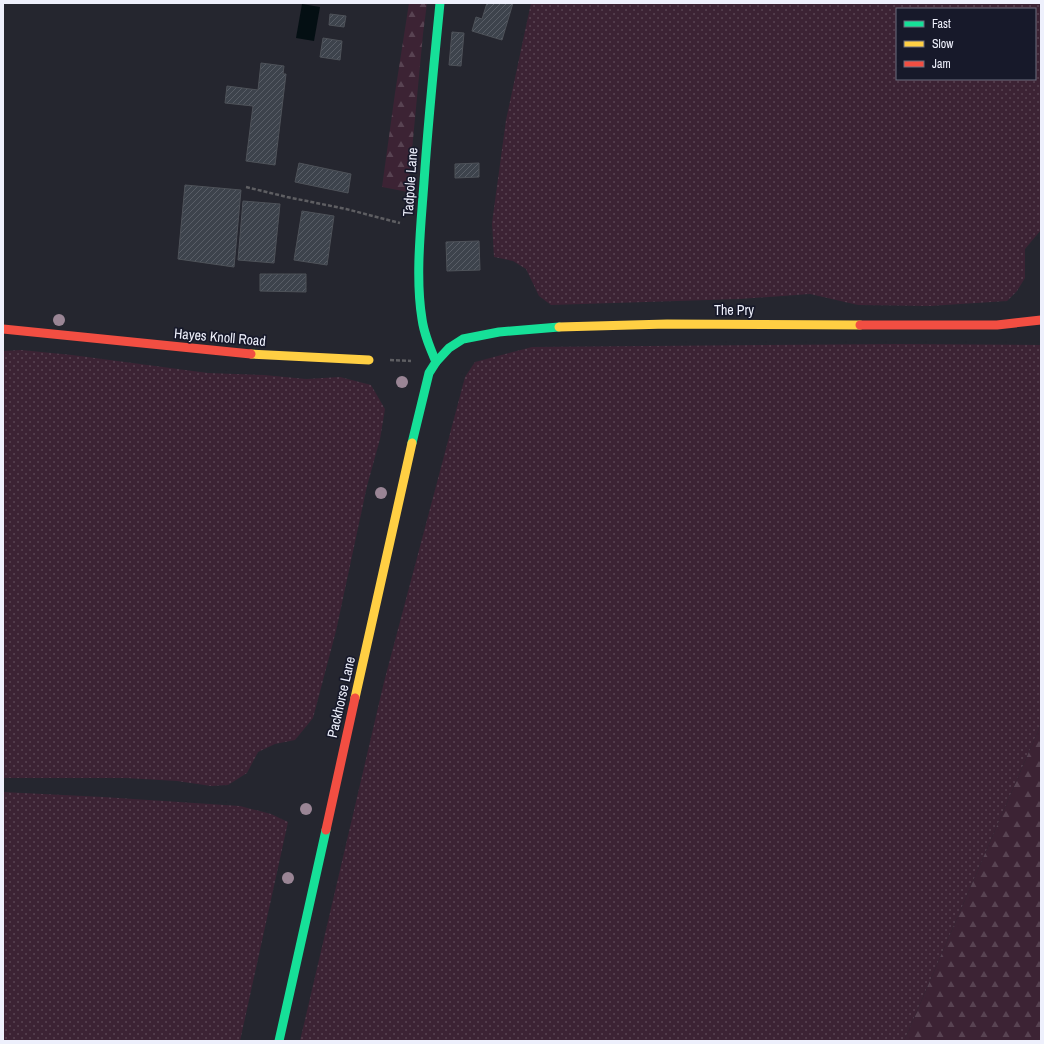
<svg xmlns="http://www.w3.org/2000/svg" width="1044" height="1044" font-family="'Archivo Narrow',sans-serif">
<style>
.green{fill:url(#green-dots);fill-rule:evenodd}
.forest{fill:url(#forest-firs)}
.water{fill:#040f13}
.building{fill:url(#building-hatch);stroke:#4e5259}
.lines{fill:none;stroke-linecap:round;stroke-linejoin:round}
.path{stroke:#5e5e62;stroke-width:2.5;stroke-dasharray:4 2;stroke-linecap:butt}
.fast{stroke:#16e098;stroke-width:9}
.slow{stroke:#ffcf43;stroke-width:9}
.jam{stroke:#f24e42;stroke-width:9}
.tree{fill:#9a8595}
.labels{text-anchor:middle;dominant-baseline:central;stroke-width:3.5;stroke-linejoin:round;paint-order:stroke}
.street-label{font-size:14px;fill:#eef0fc;stroke:#17192a}
</style>
<defs>
<pattern id="green-dots" width="8" height="8" patternUnits="userSpaceOnUse"><rect width="8" height="8" fill="#3c2334"/><path d="M2 2h.1M6 6h.1" fill="none" stroke="#584352" stroke-width="1.8" stroke-linecap="round"/></pattern>
<pattern id="forest-firs" width="22" height="20" patternUnits="userSpaceOnUse"><rect width="22" height="20" fill="#3c2334"/><path d="M5 1l3.5 6h-7zM16 11l3.5 6h-7z" fill="#584352"/></pattern>
<pattern id="building-hatch" width="6" height="6" patternUnits="userSpaceOnUse"><rect width="6" height="6" fill="#3d434c"/><path d="M-1 1l2-2M0 6l6-6M5 7l2-2" fill="none" stroke="#595e67"/></pattern>
</defs>
<rect width="100%" height="100%" fill="#25262f"/>
<!-- green -->
<g class="green">
<path d="M 531,3 L 1041,3 L 1041,230 L 1025,249 L 1025,278 L 1017,291 L 1007,301 L 930,306 L 858,305 L 810,294 L 740,299 L 551,305 L 539,296 L 526,269 L 513,261 L 494,257 L 492,223 L 506,120 ZM 897,9 L 1035,9 L 1035,79 L 897,79 Z"/>
<path d="M 898,344 L 1041,345 L 1041,724 L 904,1041 L 300,1041 L 384,682 L 465,377 L 475,362 L 532,347 Z"/>
<path d="M 21,350 L 72,355 L 208,373 L 264,375 L 306,379 L 340,377 L 371,385 L 385,409 L 380,439 L 367,486 L 336,631 L 313,718 L 295,740 L 275,744 L 258,752 L 247,773 L 228,785 L 211,786 L 177,781 L 126,778 L 3,778 L 3,351 Z"/>
<path d="M 3,792 L 103,797 L 240,806 L 271,814 L 288,822 L 240,1041 L 3,1041 Z"/>
</g>
<!-- forest -->
<g class="forest">
<path d="M 409,3 L 427,3 L 423,34 L 408,192 L 382,187 L 395,93 Z"/>
<path d="M 1041,724 L 1041,1041 L 904,1041 Z"/>
</g>
<!-- water -->
<path class="water" d="M 302,4 L 320,7 L 314,41 L 296,38 Z"/>
<!-- building -->
<g class="building">
<path d="M 487,3 L 513,3 L 502,40 L 472,31 L 476,17 L 482,19 Z"/>
<path d="M 330,14 L 346,16 L 344,27 L 329,25 Z"/>
<path d="M 452,32 L 464,33 L 461,66 L 449,65 Z"/>
<path d="M 323,38 L 342,41 L 340,60 L 320,57 Z"/>
<path d="M 261,63 L 284,66 L 283,74 L 286,74 L 275,165 L 246,161 L 253,106 L 225,103 L 227,86 L 258,90 Z"/>
<path d="M 299,163 L 351,174 L 348,193 L 295,182 Z"/>
<path d="M 479,163 L 479,177 L 455,178 L 455,164 Z"/>
<path d="M 185,185 L 241,190 L 234,267 L 178,259 Z"/>
<path d="M 243,201 L 280,204 L 274,263 L 238,260 Z"/>
<path d="M 302,211 L 334,216 L 327,265 L 294,260 Z"/>
<path d="M 479,241 L 480,270 L 447,271 L 446,242 Z"/>
<path d="M 260,274 L 306,274 L 306,292 L 260,291 Z"/>
</g>
<g class="lines">
<!-- path -->
<g class="path">
<path d="M 246,187 L 287,197 L 346,209 L 400,223"/>
<path d="M 390,360 L 411,361"/>
</g>
<!-- fast -->
<g class="fast">
<path d="M 436,362 C 430,348 424,334 422,319 C 415,277 421,225 424,182 C 428,122 434,63 440,3"/>
<path d="M 412,443 L 429,373 L 436,362 L 449,348 L 463,339 L 499,332 L 559,327"/>
<path d="M 279,1041 L 326,830"/>
</g>
<!-- slow -->
<g class="slow">
<path d="M 559,327 L 667,324 L 860,325"/>
<path d="M 251,354 L 369,360"/>
<path d="M 355,698 L 412,443"/>
</g>
<!-- jam -->
<g class="jam">
<path d="M 860,325 L 997,325 L 1041,320"/>
<path d="M 3,329 L 251,354"/>
<path d="M 326,830 L 355,698"/>
</g>
</g>
<!-- trees -->
<g class="tree">
<circle cx="59" cy="320" r="6"/>
<circle cx="402" cy="382" r="6"/>
<circle cx="381" cy="493" r="6"/>
<circle cx="306" cy="809" r="6"/>
<circle cx="288" cy="878" r="6"/>
</g>
<g class="labels">
<!-- street labels -->
<g class="street-label">
<text transform="translate(410 182) rotate(-86)">Tadpole Lane</text>
<text x="734" y="310">The Pry</text>
<text transform="translate(220 337) rotate(5)">Hayes Knoll Road</text>
<text transform="translate(341 697) rotate(-77)">Packhorse Lane</text>
</g>
</g>
<!-- border -->
<rect width="1044" height="1044" fill="none" stroke="#eef0fc" stroke-width="8"/>
<!-- legend -->
<rect x="896" y="8" width="140" height="72" fill="#17192a" stroke="#6d6f7e"/>
<rect x="904" y="21" width="20" height="6" fill="#16e098" stroke="#6d6f7e"/>
<text x="932" y="28" font-size="12" fill="#eef0fc">Fast</text>
<rect x="904" y="41" width="20" height="6" fill="#ffcf43" stroke="#6d6f7e"/>
<text x="932" y="48" font-size="12" fill="#eef0fc">Slow</text>
<rect x="904" y="61" width="20" height="6" fill="#f24e42" stroke="#6d6f7e"/>
<text x="932" y="68" font-size="12" fill="#eef0fc">Jam</text>
</svg>
